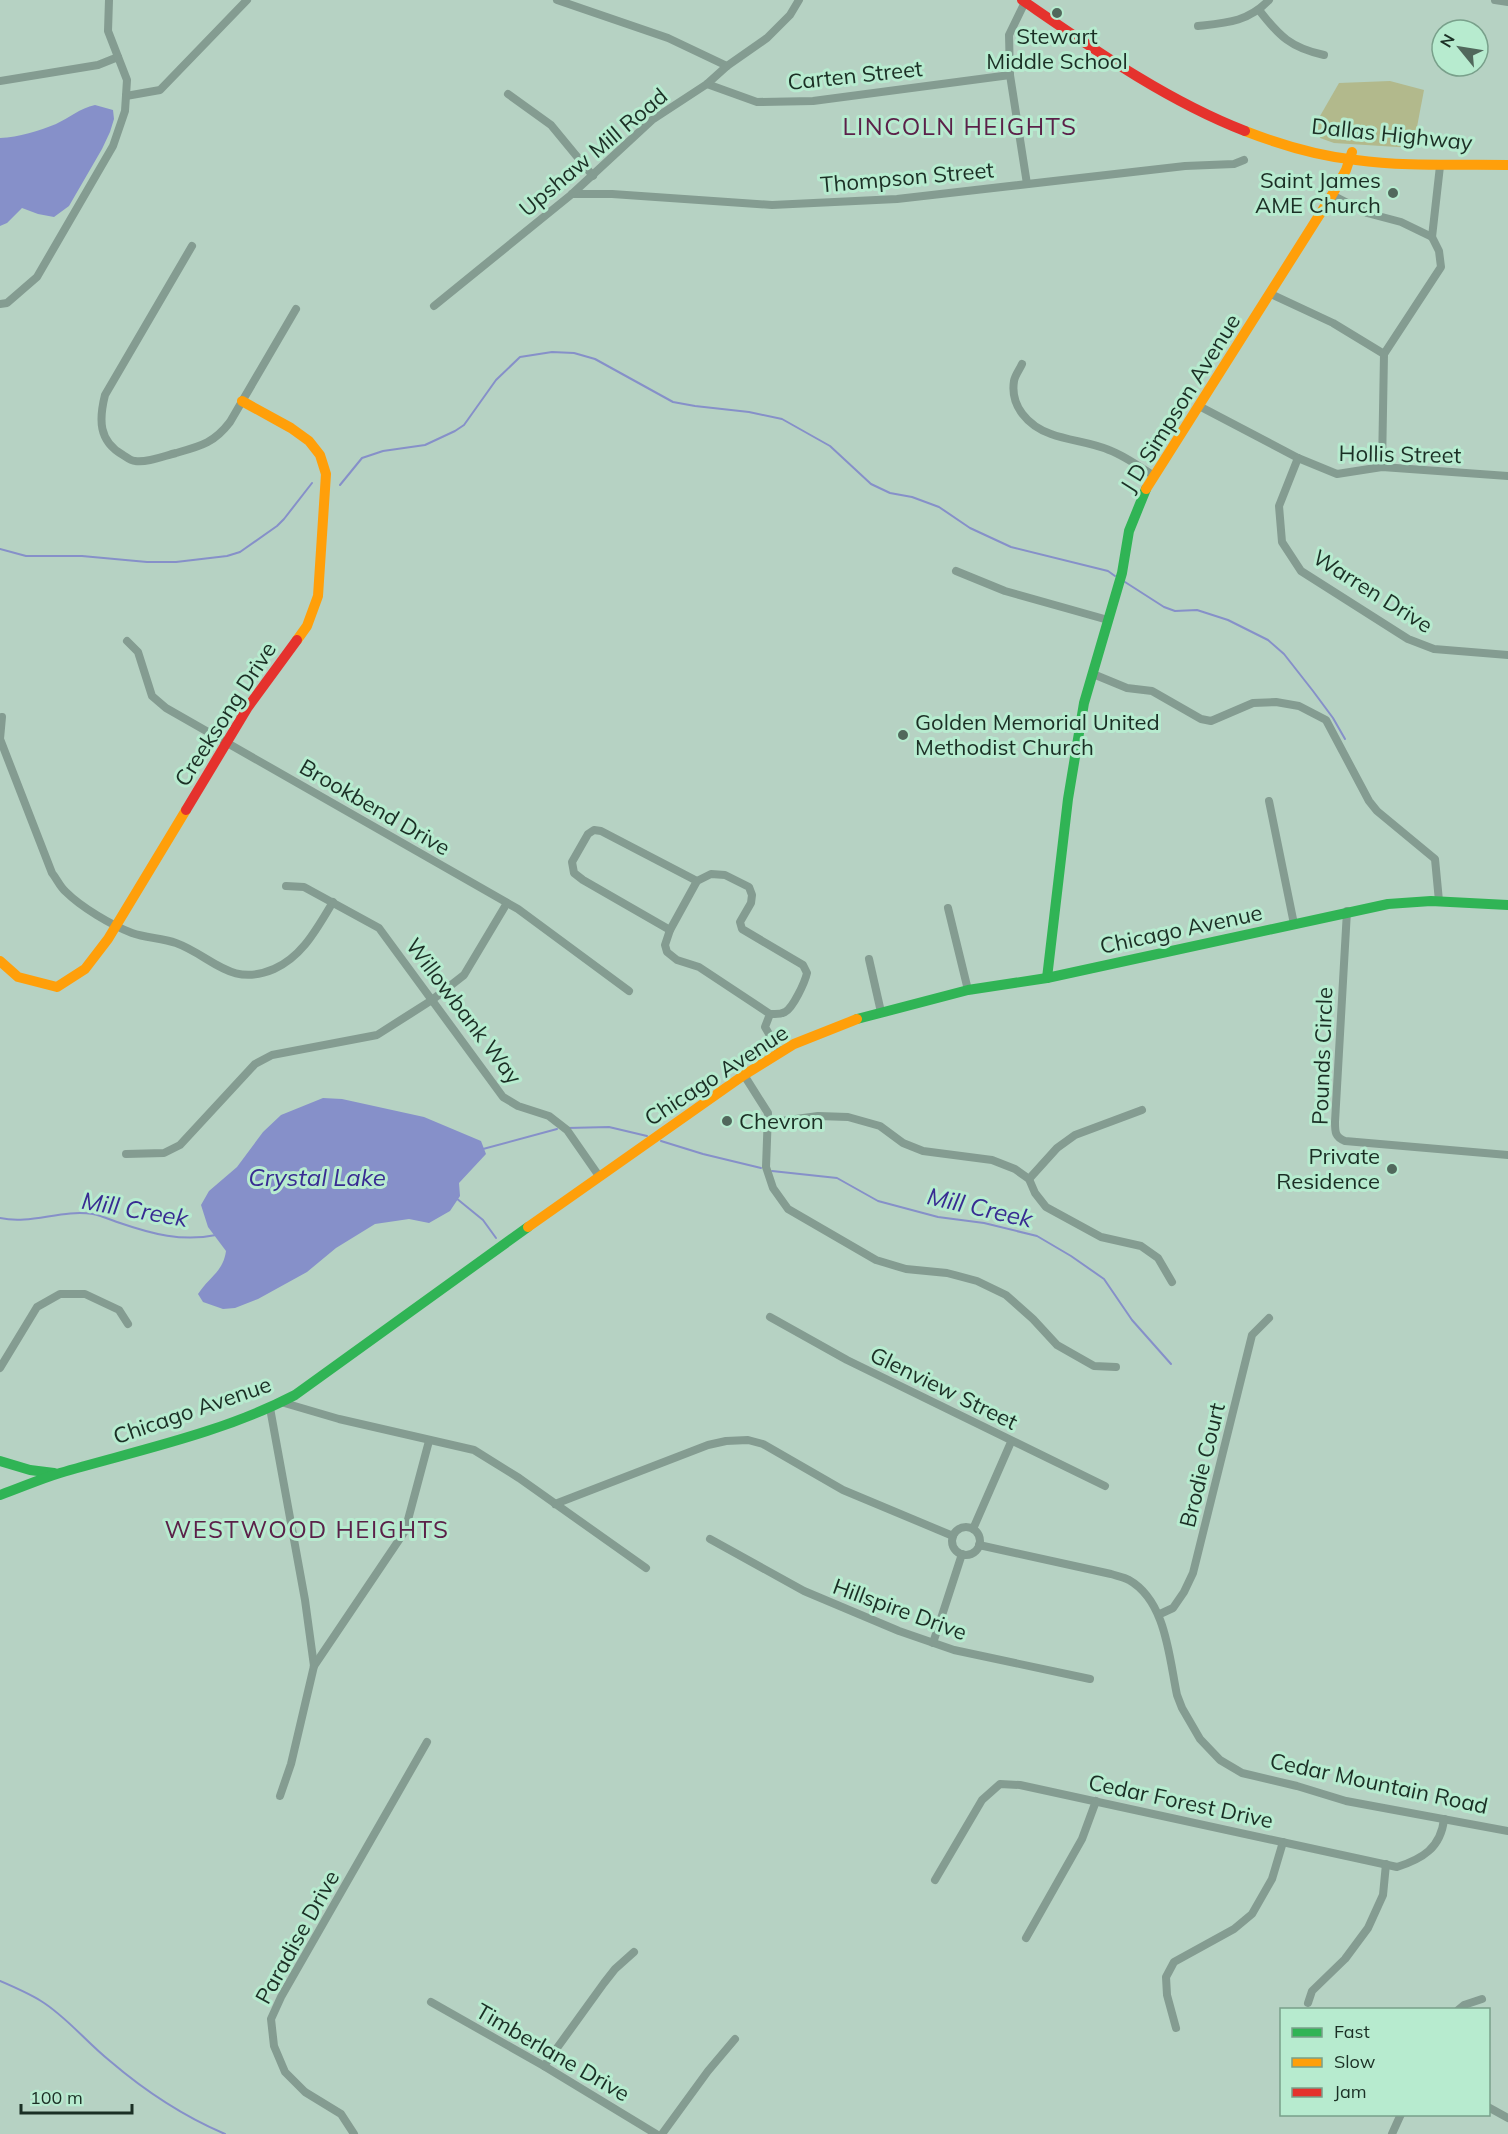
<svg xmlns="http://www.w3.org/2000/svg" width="1508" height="2134" font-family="Mulish,sans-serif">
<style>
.green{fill:#b2b98c}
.water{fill:#8690c9}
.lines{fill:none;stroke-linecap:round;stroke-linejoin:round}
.stream{stroke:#8690c9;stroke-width:2}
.street{stroke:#849c91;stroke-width:8}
.fast{stroke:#30b455;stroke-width:10}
.slow{stroke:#ff9f0a;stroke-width:10}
.jam{stroke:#e5322d;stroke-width:10}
.poi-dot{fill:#51685c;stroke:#b7ebcf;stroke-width:2}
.labels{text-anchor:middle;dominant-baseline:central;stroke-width:6;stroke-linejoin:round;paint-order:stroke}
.poi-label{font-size:22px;fill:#1b2f25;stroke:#b7ebcf;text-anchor:end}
.street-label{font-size:22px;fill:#1b2f25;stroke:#b7ebcf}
.neighbourhood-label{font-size:24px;letter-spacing:1.5px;fill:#5b2149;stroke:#b7ebcf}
.water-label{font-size:24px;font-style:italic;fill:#382b92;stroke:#b7ebcf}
</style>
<rect width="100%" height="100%" fill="#b6d2c3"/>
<!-- green -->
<path class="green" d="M 1390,81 L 1424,90 L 1413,148 L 1334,143 L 1320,138 L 1316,123 L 1339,83 Z"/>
<!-- water -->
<g class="water">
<path d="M 95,105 L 113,110 L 114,119 L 110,132 L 102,149 L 69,206 L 54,217 L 38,214 L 22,208 L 7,223 L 0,226 L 0,138 C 19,137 39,131 56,124 C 69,118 80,108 95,105 Z"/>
<path d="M 323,1098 L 342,1099 L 424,1117 L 481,1141 L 486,1154 L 459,1183 L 460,1196 L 450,1211 L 429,1223 L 409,1219 L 375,1224 L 336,1248 L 307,1272 L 258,1299 L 235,1308 L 223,1309 L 203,1302 L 198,1294 C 210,1276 223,1272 226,1251 L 208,1227 L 201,1205 L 209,1191 L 237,1167 L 263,1132 L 281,1115 Z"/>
</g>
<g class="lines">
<!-- stream -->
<g class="stream">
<path d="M 340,485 L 362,458 L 383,451 L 425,445 L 455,431 L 464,425 L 496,380 L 520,357 L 552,352 L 574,353 L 595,359 L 673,402 L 695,406 L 749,412 L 782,419 L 830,446 L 871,484 L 890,493 L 912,497 L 939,507 L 970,528 L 1011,547 L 1108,571 L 1115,576"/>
<path d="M 0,549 L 26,556 L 82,556 L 147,562 L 176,562 L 227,556 L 240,552 L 277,526 L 284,519 L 312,483"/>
<path d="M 1125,582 L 1164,607 L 1175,611 L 1197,610 L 1228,620 L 1268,640 L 1284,654 L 1313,691 L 1333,718 L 1345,739"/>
<path d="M 567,1128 L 609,1127 L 647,1136"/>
<path d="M 661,1141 L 703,1154 L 761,1168"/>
<path d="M 483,1149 L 557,1129"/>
<path d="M 772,1171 L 837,1178 L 878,1201 L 938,1217 L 984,1223 L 1037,1236 L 1071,1256 L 1104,1279 L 1132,1320 L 1171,1364"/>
<path d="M 456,1198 L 483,1220 L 496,1238"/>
<path d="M 0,1218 C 31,1225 61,1209 93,1214 C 102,1216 111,1220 120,1223 C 152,1234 182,1242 216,1235"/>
<path d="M 0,1981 C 14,1987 28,1993 41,2001 C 67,2017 86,2042 110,2061 C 145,2091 183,2116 225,2134"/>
</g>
<!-- street -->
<g class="street">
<path d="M 557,0 L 668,38 L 727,66"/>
<path d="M 1495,0 L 1508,2"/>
<path d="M 1025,2 L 1009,35 L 1010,75 L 1027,184"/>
<path d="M 1259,10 C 1279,36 1291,48 1324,55"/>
<path d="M 1198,26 C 1226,23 1248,22 1269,0"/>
<path d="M 0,81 L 98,65 L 118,57"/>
<path d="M 707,84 L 757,102 L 813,101 L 1010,75"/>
<path d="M 508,94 L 551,125 L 593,176"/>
<path d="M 126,96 L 160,90 L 247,0"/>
<path d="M 572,194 L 612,194 L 772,205 L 897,199 L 1185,166 L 1234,164 L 1244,160"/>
<path d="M 1332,195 L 1367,213 L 1401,222 L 1432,237 L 1439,251 L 1441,267 L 1384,354 L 1382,467"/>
<path d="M 1432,237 L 1440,166"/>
<path d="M 192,246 L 105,395 C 99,419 98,441 123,455 C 126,457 131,461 135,461 C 147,463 164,456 176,453 C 201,446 214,443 230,422 L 296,309"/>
<path d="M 1271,294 L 1333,323 L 1384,354"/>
<path d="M 0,304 L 7,303 L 37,277 L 113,146 L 125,111 L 127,80 L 108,31 L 109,0"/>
<path d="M 434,306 L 572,194 L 652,120 L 707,84 L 727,66 L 767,38 L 790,15 L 799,0"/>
<path d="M 1022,364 C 1020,369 1015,375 1014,381 C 1010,406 1028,426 1051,434 C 1070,441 1090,442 1109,450 C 1125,456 1140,467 1154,476"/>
<path d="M 1199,406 L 1298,458 L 1337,474 L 1382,467 L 1508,476"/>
<path d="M 1298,458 L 1279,506 L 1282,542 L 1301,571 L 1408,639 L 1434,649 L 1508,655"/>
<path d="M 956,571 L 1005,591 L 1108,620"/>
<path d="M 127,641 L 138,652 L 152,696 L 166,708 L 518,909 L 629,991"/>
<path d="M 1093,674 L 1127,688 L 1152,691 L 1201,719 L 1211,721 L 1253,703 L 1276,702 L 1299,706 L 1326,720 L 1369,801 L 1377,811 L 1435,859 L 1439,901"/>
<path d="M 2,717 L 0,739 L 52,873 C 57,879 60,887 66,892 C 81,907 111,925 132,933 C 146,938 162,938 176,943 C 212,956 230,988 274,969 C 303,956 317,928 333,902"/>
<path d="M 1269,801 L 1294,924"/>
<path d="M 286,886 L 304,887 L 379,928 L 503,1097 L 518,1106 L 549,1116 L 567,1130 L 599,1176"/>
<path d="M 948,908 L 968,990"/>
<path d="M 1347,911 L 1335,1122 C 1335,1132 1335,1137 1345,1141 L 1508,1155"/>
<path d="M 670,930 L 583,880 L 574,873 L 572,862 L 588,834 L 594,830 L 601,831 L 697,881"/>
<path d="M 869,959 L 881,1012"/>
<path d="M 770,1014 L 699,967 L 677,960 L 667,952 L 665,945 L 670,930 L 697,881 L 711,874 L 725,875 L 749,887 L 752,895 L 751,903 L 740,922 L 742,929 L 803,965 L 807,973 C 805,982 793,1008 785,1012 C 780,1015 775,1014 770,1014 L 765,1027 L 780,1053"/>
<path d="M 744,1075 L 768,1113 L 766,1167 L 773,1188 L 788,1209 L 876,1260 L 906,1269 L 947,1273 L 977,1281 L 1006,1295 L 1033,1319 L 1057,1345 L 1094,1366 L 1116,1367"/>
<path d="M 767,1123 L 818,1116 L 848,1117 L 880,1126 L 903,1143 L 923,1151 L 992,1160 L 1015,1169 L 1029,1179 L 1035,1193 L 1046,1207 L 1101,1237 L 1141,1246 L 1158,1258 L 1172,1282"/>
<path d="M 126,1154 L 164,1153 L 180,1145 L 255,1064 L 272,1055 L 377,1035 L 432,1000 L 464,975 L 507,903"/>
<path d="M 1029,1179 L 1057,1148 L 1075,1135 L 1142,1110"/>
<path d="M 770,1317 L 847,1360 L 1105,1486"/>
<path d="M 0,1368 L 37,1307 L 60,1294 L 85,1294 L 119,1310 L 128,1324"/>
<path d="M 281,1402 L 339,1419 L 474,1450 L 519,1478 L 646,1568"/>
<path d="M 270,1408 L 305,1600 L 314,1666 L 291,1764 L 280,1796"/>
<path d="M 555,1504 L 708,1445 L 726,1441 L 748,1440 L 763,1444 L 843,1490 L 953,1536"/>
<circle cx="966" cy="1541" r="14"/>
<path d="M 973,1529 L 1011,1442"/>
<path d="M 710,1539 L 804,1591 L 899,1631 L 954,1650 L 1090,1679"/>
<path d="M 979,1545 L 1111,1574 C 1117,1576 1124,1577 1129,1580 C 1166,1601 1169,1657 1177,1695 L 1182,1708 L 1200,1739 L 1220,1760 L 1242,1773 L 1297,1786 L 1346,1801 L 1508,1831"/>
<path d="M 1160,1614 L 1173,1608 L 1184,1592 L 1193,1573 L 1252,1335 L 1269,1318"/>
<path d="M 933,1643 L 962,1554"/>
<path d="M 314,1666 L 405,1531 L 429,1441"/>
<path d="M 935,1880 L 982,1800 L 1000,1784 L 1020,1785 L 1397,1867 C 1422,1859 1441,1848 1444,1819"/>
<path d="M 1026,1938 L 1082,1839 L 1096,1801"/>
<path d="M 431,2002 L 544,2066 L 656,2134"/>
<path d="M 1308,2003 L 1312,1991 L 1345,1959 L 1368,1928 L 1383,1895 L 1386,1864"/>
<path d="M 1458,2010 L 1464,2005 L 1482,1999"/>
<path d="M 1176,2028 L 1167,1995 L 1166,1977 L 1174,1962 L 1234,1929 L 1252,1914 L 1272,1879 L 1283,1842"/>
<path d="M 544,2066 L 604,1983 L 615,1969 L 634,1952"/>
<path d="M 1488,2107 L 1508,2118"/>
<path d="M 354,2134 L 341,2114 L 305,2092 L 285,2072 L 274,2046 L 271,2019 L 281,1997 L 427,1742"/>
<path d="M 662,2134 L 708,2071 L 735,2039"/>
<path d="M 1392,2134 L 1401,2114"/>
</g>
<!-- fast -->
<g class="fast">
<path d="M 1047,978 L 1068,799 L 1084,703 L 1122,573 L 1129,531 L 1146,489"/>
<path d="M 857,1019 L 968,990 L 1047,978 L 1388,904 L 1431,901 L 1508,905"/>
<path d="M 0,1461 L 30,1470 L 54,1473"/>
<path d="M 0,1495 C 20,1488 40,1479 60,1473 C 139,1450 222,1433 295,1395 L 528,1227"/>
</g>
<!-- slow -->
<g class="slow">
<path d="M 1245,131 C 1281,145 1318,156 1356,160 C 1406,167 1457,164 1508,165"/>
<path d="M 242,401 L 291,428 L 309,441 L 320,455 L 326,474 L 318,596 L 307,626 L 297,640"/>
<path d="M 1146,489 L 1332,195 L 1346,170 L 1352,152"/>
<path d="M 0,961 L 18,977 L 57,987 L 85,969 L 108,939 L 186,810"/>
<path d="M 528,1227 L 744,1075 L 794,1044 L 857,1019"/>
</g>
<!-- jam -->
<g class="jam">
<path d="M 1022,0 C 1092,48 1165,100 1245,131"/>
<path d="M 186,810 L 248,707 L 297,640"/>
</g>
</g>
<!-- markers -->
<g class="poi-dot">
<circle cx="1057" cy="13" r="6"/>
<circle cx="1393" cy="193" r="6"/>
<circle cx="903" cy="735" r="6"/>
<circle cx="727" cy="1121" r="6"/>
<circle cx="1392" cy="1169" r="6"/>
</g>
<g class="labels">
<!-- poi labels -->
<g class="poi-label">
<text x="1057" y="36" text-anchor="middle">Stewart<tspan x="1057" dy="25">Middle School</tspan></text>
<text x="1381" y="180">Saint James<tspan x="1381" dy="25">AME Church</tspan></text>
<text x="915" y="722" text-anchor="start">Golden Memorial United<tspan x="915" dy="25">Methodist Church</tspan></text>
<text x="739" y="1121" text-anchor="start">Chevron</text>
<text x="1380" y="1156">Private<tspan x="1380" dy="25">Residence</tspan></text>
</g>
<!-- street labels -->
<g class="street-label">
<text transform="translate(855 75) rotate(-6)">Carten Street</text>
<text transform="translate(1392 134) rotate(6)">Dallas Highway</text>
<text transform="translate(593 152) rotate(-40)">Upshaw Mill Road</text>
<text transform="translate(907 177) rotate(-5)">Thompson Street</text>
<text transform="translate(1180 403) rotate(-58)">J D Simpson Avenue</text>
<text transform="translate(1400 454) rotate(1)">Hollis Street</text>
<text transform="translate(1373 591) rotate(32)">Warren Drive</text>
<text transform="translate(225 714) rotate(-57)">Creeksong Drive</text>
<text transform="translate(375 807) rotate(30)">Brookbend Drive</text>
<text transform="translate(1181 929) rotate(-12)">Chicago Avenue</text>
<text transform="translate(464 1011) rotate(53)">Willowbank Way</text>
<text transform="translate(1322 1056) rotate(-88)">Pounds Circle</text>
<text transform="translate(716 1075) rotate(-33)">Chicago Avenue</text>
<text transform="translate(944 1388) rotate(26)">Glenview Street</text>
<text transform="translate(192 1410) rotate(-19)">Chicago Avenue</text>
<text transform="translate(1202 1465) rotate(-76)">Brodie Court</text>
<text transform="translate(900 1609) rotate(20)">Hillspire Drive</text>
<text transform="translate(1379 1783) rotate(12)">Cedar Mountain Road</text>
<text transform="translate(1181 1801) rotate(12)">Cedar Forest Drive</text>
<text transform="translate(297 1937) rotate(-61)">Paradise Drive</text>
<text transform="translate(553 2052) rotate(30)">Timberlane Drive</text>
</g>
<!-- neighbourhood labels -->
<g class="neighbourhood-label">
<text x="960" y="126">LINCOLN HEIGHTS</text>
<text x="307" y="1529">WESTWOOD HEIGHTS</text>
</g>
<!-- water labels -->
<g class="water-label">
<text x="317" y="1177">Crystal Lake</text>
<text transform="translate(980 1207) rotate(13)">Mill Creek</text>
<text transform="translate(135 1209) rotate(10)">Mill Creek</text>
</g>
</g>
<!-- legend -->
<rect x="1280" y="2008" width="210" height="108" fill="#b7ebcf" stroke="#79a08b" stroke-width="1.5"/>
<rect x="1292" y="2028" width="30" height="9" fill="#30b455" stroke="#79a08b" stroke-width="1.5"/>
<text x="1334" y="2038" font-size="18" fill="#1b2f25">Fast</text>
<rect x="1292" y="2058" width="30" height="9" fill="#ff9f0a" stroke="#79a08b" stroke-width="1.5"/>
<text x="1334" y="2068" font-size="18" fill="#1b2f25">Slow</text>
<rect x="1292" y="2088" width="30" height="9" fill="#e5322d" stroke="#79a08b" stroke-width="1.5"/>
<text x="1334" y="2098" font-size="18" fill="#1b2f25">Jam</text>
<!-- north arrow -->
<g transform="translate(1460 48) rotate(300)"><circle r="28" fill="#b7ebcf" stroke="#79a08b" stroke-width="1.5"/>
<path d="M0-4.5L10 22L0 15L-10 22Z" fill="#51685c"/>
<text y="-9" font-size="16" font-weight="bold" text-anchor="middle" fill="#1b2f25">N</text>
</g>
<!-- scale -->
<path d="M21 2104v9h111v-9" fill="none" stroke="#1b2f25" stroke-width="3"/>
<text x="30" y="2104" font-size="18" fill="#1b2f25" stroke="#b7ebcf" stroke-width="4.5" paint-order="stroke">100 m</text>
</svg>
